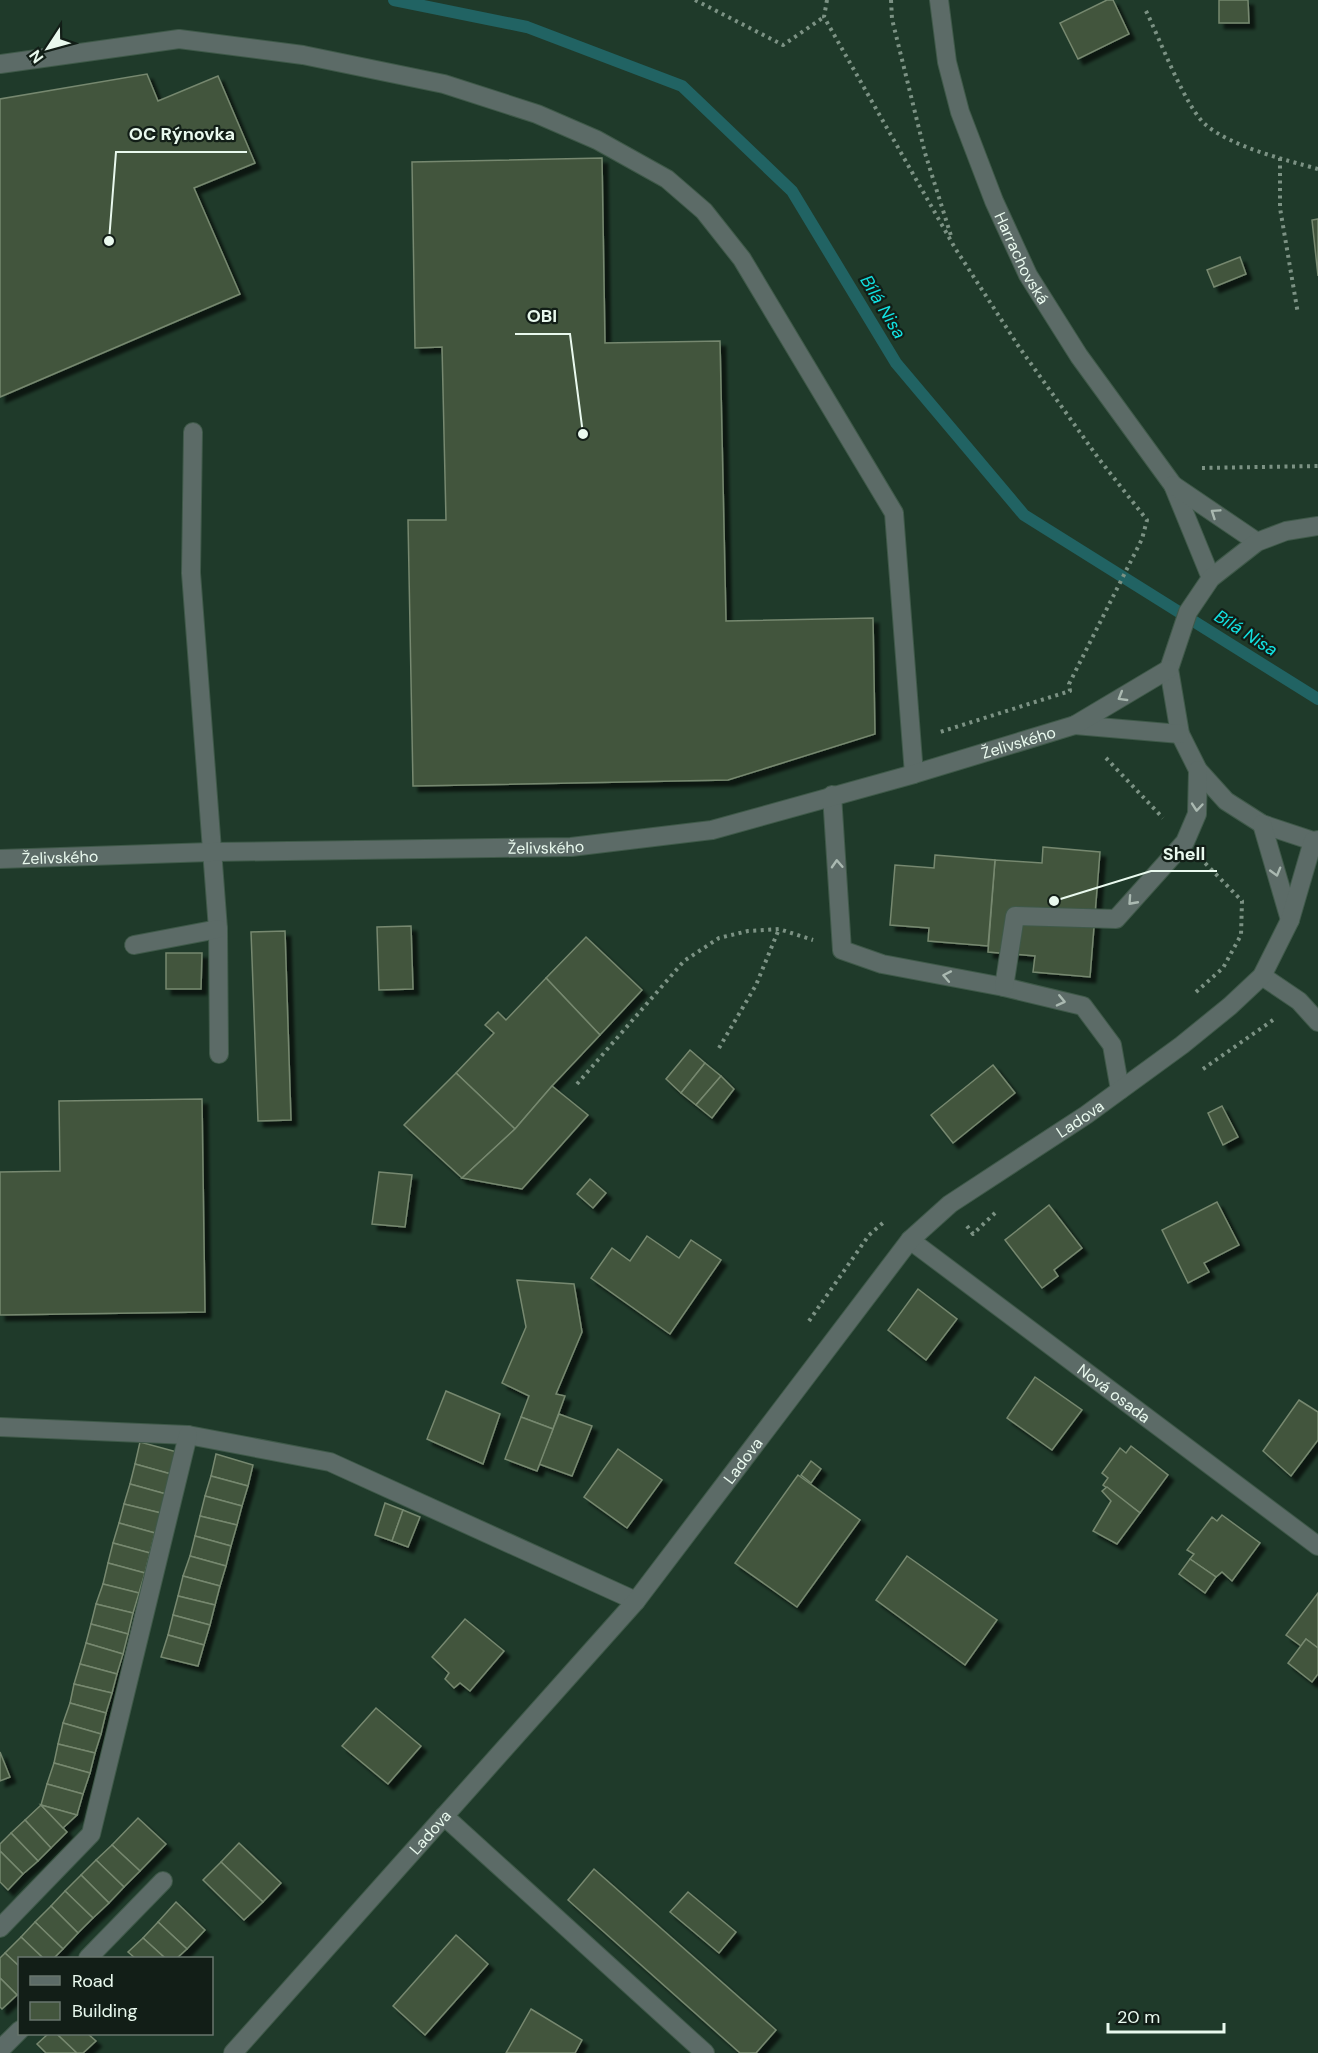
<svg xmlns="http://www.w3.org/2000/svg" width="1318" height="2053" font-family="'DM Sans',sans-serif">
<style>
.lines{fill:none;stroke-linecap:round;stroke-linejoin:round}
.stream{stroke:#216363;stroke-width:12}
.building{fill:#43553d;stroke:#76886f;stroke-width:1.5;filter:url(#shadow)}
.minor-casing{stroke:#3f5949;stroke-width:20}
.path{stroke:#7c9284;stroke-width:4;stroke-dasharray:3 4.5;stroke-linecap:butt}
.minor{stroke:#5c6b67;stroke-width:18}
.oneway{stroke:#aab9b1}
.labels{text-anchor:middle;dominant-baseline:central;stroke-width:4.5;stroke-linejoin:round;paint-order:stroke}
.street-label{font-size:16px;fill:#e9f9ee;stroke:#121e17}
.water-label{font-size:18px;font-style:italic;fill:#12e1e1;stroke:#121e17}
.leader{fill:none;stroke:#e9f9ee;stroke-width:2}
.callout-dot{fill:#e9f9ee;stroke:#121e17;stroke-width:2}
.callout-label{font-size:18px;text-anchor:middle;font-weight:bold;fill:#e9f9ee;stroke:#121e17;stroke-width:4.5;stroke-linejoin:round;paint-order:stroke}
</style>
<defs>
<filter id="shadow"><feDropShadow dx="5.5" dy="5.5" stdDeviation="1.5" flood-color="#0009"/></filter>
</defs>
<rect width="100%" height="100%" fill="#1f3a2a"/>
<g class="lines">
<!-- stream -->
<path class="stream" d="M 394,0 L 527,27 L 682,86 L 792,191 L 896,363 L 1024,515 L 1318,699"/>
</g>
<!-- building -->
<g class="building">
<path d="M 1107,0 L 1113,0 L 1129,34 L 1078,59 L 1060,23 Z"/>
<path d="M 1219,0 L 1248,0 L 1249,23 L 1219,23 Z"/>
<path d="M 147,74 L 158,101 L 218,76 L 255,163 L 194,188 L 240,294 L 0,397 L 0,99 Z"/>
<path d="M 602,158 L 605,343 L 720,341 L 726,621 L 873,618 L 875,734 L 728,780 L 413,786 L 408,520 L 446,520 L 442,347 L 415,348 L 412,162 Z"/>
<path d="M 1318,219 L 1318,276 L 1312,220 Z"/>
<path d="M 1240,257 L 1246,274 L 1214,287 L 1207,270 Z"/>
<path d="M 1043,847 L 1100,852 L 1090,977 L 1033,972 L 1035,956 L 988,952 L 995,860 L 1042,863 Z"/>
<path d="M 935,855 L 995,860 L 988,946 L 928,941 L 929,928 L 890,925 L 895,865 L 934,868 Z"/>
<path d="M 411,926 L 413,989 L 379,990 L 377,927 Z"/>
<path d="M 285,931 L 291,1120 L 258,1121 L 251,932 Z"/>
<path d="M 586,937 L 642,990 L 600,1035 L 546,978 Z"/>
<path d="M 166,953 L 202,953 L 201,989 L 166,989 Z"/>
<path d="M 546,978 L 600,1035 L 552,1086 L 515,1129 L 456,1073 L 494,1033 L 485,1025 L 498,1012 L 506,1020 Z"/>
<path d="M 690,1050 L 705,1063 L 681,1093 L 666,1079 Z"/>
<path d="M 705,1063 L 721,1076 L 696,1105 L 681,1093 Z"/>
<path d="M 993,1065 L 1015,1093 L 953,1143 L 931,1115 Z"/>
<path d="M 456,1073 L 515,1129 L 462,1178 L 404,1125 Z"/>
<path d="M 721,1076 L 734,1089 L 712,1118 L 696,1105 Z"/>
<path d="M 552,1086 L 588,1115 L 522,1189 L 462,1178 L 515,1129 Z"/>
<path d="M 202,1099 L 205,1312 L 0,1315 L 0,1172 L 60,1171 L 59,1101 Z"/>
<path d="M 1222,1106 L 1238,1137 L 1223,1145 L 1208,1113 Z"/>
<path d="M 379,1172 L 412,1175 L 405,1227 L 372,1224 Z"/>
<path d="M 590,1179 L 606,1193 L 593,1208 L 577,1194 Z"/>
<path d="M 1217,1202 L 1239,1245 L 1204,1263 L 1209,1272 L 1188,1283 L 1162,1230 Z"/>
<path d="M 1049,1205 L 1082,1248 L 1054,1270 L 1058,1276 L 1042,1288 L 1005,1240 Z"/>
<path d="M 647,1236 L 679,1258 L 691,1240 L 721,1260 L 670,1334 L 591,1278 L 612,1248 L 630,1261 Z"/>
<path d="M 517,1280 L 574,1284 L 582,1332 L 556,1394 L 565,1396 L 553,1429 L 521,1417 L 529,1396 L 502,1383 L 526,1327 Z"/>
<path d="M 918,1289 L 957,1319 L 926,1360 L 888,1330 Z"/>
<path d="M 1035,1377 L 1082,1410 L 1052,1450 L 1007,1418 Z"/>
<path d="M 446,1391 L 500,1414 L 483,1464 L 427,1439 Z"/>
<path d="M 1299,1400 L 1318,1412 L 1318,1440 L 1291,1476 L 1263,1451 Z"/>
<path d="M 559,1414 L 592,1426 L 572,1476 L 539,1464 Z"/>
<path d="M 521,1417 L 553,1429 L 537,1471 L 505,1459 Z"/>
<path d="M 140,1442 L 177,1452 L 171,1474 L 135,1464 Z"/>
<path d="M 1131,1446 L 1168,1475 L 1140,1513 L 1103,1485 L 1108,1478 L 1102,1473 L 1120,1448 L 1126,1453 Z"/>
<path d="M 618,1449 L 662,1480 L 627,1528 L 584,1497 Z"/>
<path d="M 216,1454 L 253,1465 L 248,1486 L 211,1476 Z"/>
<path d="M 811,1461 L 821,1469 L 811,1483 L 801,1475 Z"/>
<path d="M 135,1464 L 171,1474 L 166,1494 L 130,1484 Z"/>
<path d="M 798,1475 L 860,1520 L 797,1607 L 735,1563 Z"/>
<path d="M 211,1476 L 248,1486 L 242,1506 L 205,1496 Z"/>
<path d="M 130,1484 L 166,1494 L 161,1513 L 124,1504 Z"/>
<path d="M 1107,1487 L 1140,1513 L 1117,1544 L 1093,1531 L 1111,1501 L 1102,1491 Z"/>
<path d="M 205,1496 L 242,1506 L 237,1525 L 200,1516 Z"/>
<path d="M 385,1503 L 403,1510 L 392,1541 L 375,1535 Z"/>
<path d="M 124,1504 L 161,1513 L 155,1533 L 119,1523 Z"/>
<path d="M 403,1510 L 420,1517 L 408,1547 L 392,1541 Z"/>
<path d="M 1222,1515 L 1260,1543 L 1232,1581 L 1222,1572 L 1216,1577 L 1190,1559 L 1194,1554 L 1187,1550 L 1212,1517 L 1217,1521 Z"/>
<path d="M 200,1516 L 237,1525 L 231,1546 L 195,1536 Z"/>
<path d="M 119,1523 L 155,1533 L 150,1553 L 113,1543 Z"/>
<path d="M 195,1536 L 231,1546 L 226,1566 L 190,1556 Z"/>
<path d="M 113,1543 L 150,1553 L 145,1573 L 108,1563 Z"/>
<path d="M 190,1556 L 226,1566 L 220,1586 L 183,1576 Z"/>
<path d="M 907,1556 L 997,1620 L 965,1665 L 876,1600 Z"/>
<path d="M 1190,1559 L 1216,1577 L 1205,1593 L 1179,1574 Z"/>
<path d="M 108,1563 L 145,1573 L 139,1593 L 103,1584 Z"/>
<path d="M 183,1576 L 220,1586 L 215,1605 L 178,1596 Z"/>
<path d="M 103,1584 L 139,1593 L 133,1613 L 96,1604 Z"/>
<path d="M 1318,1593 L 1318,1648 L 1306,1639 L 1301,1646 L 1286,1635 Z"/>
<path d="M 178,1596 L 215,1605 L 210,1625 L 173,1615 Z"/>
<path d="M 96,1604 L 133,1613 L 128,1634 L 91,1624 Z"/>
<path d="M 173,1615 L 210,1625 L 204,1645 L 168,1635 Z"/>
<path d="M 465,1619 L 504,1651 L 470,1691 L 460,1683 L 454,1688 L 445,1679 L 449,1673 L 432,1657 Z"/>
<path d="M 91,1624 L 128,1634 L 123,1654 L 86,1643 Z"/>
<path d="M 168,1635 L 204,1645 L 198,1666 L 161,1657 Z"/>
<path d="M 1306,1639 L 1318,1648 L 1318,1674 L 1312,1682 L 1288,1663 Z"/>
<path d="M 86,1643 L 123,1654 L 117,1674 L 80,1664 Z"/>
<path d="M 80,1664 L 117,1674 L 112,1693 L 74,1684 Z"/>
<path d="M 74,1684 L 112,1693 L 106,1713 L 70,1703 Z"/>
<path d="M 70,1703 L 106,1713 L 101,1734 L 63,1723 Z"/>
<path d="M 376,1708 L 421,1746 L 388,1784 L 342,1746 Z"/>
<path d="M 63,1723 L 101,1734 L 95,1753 L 58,1744 Z"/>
<path d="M 58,1744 L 95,1753 L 90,1773 L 54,1763 Z"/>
<path d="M 0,1752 L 10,1777 L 0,1781 Z"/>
<path d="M 54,1763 L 90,1773 L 83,1794 L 47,1784 Z"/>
<path d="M 47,1784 L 83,1794 L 77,1815 L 41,1805 Z"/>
<path d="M 41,1805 L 67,1832 L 51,1848 L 25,1820 Z"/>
<path d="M 41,1805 L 77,1815 L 63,1828 Z"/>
<path d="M 138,1818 L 166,1844 L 140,1871 L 112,1845 Z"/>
<path d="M 25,1820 L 51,1848 L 38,1861 L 11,1833 Z"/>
<path d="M 11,1833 L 38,1861 L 23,1874 L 0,1851 L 0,1844 Z"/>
<path d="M 239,1843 L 281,1883 L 263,1902 L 221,1862 Z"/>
<path d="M 112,1845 L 140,1871 L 124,1887 L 96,1860 Z"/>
<path d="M 0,1851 L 23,1874 L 8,1890 L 0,1882 Z"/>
<path d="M 96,1860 L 124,1887 L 109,1903 L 81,1875 Z"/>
<path d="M 221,1862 L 263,1902 L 244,1920 L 203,1880 Z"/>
<path d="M 594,1869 L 776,2030 L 756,2053 L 740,2053 L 568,1900 Z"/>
<path d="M 81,1875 L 109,1903 L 93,1918 L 65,1891 Z"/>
<path d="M 65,1891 L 93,1918 L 78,1933 L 51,1906 Z"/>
<path d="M 688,1892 L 736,1932 L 719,1953 L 670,1912 Z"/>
<path d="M 176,1902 L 205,1930 L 187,1949 L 158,1922 Z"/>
<path d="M 51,1906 L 78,1933 L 63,1949 L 35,1922 Z"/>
<path d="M 35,1922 L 63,1949 L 54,1958 L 43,1958 L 21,1937 Z"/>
<path d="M 158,1922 L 187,1949 L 177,1958 L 165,1958 L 143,1938 Z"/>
<path d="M 456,1935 L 488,1964 L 425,2035 L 393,2006 Z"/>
<path d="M 21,1937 L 43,1958 L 20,1958 L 20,1967 L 5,1953 Z"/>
<path d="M 143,1938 L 165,1958 L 135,1958 L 128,1952 Z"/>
<path d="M 5,1953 L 20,1967 L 20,1993 L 17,1995 L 0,1978 L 0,1958 Z"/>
<path d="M 0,1978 L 17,1995 L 2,2009 L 0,2007 Z"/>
<path d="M 531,2009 L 582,2040 L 575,2053 L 506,2053 Z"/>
<path d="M 48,2034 L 57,2034 L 77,2053 L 46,2053 L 37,2044 Z"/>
<path d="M 57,2034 L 88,2034 L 96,2041 L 83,2053 L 77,2053 Z"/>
</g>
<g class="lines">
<defs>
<g id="minor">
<path id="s1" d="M 939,0 L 947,62 L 960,112 L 994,201 L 1028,275 L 1079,356 L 1173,485 L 1211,578"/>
<path d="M 0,64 L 179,39 L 303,55 L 444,84 L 537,114 L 597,140 L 667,179 L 704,211 L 742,259 L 894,513 L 914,774"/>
<path d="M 193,432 L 191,573 L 218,929 L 219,1054"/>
<path d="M 1173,485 L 1257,542"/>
<path d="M 1318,526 L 1286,531 L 1257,542 L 1211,578 L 1188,612 L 1169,669 L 1180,734 L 1198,770 L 1226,801 L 1262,824 L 1313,841 L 1318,840"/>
<path d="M 1075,725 L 1180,734"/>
<path d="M 832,795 L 842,950 L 882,964 L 1004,987 L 1083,1006 L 1112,1045 L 1120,1090"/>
<path d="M 1262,824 L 1290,920"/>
<path id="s2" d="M 0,859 L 211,852 L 571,847 L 712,830 L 914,774 L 1075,725 L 1169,669"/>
<path d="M 134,945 L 218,929"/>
<path d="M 1262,976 L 1299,1001 L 1318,1022"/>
<path d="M 1004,987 L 1015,916 L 1116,919 L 1185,842 L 1197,814 L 1198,770"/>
<path id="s3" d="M 910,1240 L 1318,1546"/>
<path d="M 0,1427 L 188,1435 L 330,1462 L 636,1601"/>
<path d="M 444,1816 L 705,2053"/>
<path d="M 0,1928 L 91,1834 L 188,1435"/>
<path d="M 88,1958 L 163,1881"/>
<path d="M 0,2050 L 20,2030"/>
<path id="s4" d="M 233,2053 L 636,1601 L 910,1240 L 950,1204 L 1086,1115 L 1182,1045 L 1230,1006 L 1262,976 L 1290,920 L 1313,841"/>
</g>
</defs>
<!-- minor casing -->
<use href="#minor" class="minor-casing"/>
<!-- path -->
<g class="path">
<path d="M 695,0 L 783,45 L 824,17"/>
<path d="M 827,0 L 824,17 L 955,248 L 1019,347 L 1099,459 L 1147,520 L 1142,539 L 1069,684 L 1070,691 L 940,732"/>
<path d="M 891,0 L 892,19 L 925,153 L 952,239"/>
<path d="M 1146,11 C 1159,37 1186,109 1206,125 C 1232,147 1286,160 1318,169"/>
<path d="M 1280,158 L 1280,208 L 1298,314"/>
<path d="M 1202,468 L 1318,466"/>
<path d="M 1106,758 L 1163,818"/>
<path d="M 1196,992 L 1223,968 L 1241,935 L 1242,901 L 1205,863"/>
<path d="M 719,1048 L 756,985 L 779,929"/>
<path d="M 1203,1069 L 1273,1020"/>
<path d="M 577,1084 L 684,961 L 719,938 L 748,931 L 779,929 L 813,940"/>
<path d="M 967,1226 L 973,1234 L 995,1213"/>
<path d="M 809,1321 L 869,1235 L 884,1222"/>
</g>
<!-- minor -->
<use href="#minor" class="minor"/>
</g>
<!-- one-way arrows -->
<defs><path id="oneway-chevron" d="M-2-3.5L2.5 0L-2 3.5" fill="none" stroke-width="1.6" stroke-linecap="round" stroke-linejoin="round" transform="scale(1.5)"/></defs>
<g class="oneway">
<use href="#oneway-chevron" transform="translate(1215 513) rotate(-146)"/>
<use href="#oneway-chevron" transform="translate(1122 697) rotate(149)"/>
<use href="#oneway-chevron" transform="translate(1197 807) rotate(95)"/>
<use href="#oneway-chevron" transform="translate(837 864) rotate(-93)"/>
<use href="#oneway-chevron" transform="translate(1276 872) rotate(74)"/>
<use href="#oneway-chevron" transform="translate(1132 901) rotate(132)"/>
<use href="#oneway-chevron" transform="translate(947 976) rotate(-169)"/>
<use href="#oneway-chevron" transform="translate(1061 1001) rotate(13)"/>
</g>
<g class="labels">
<!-- street labels -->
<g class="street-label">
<text stroke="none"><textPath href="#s1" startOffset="273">Harrachovská</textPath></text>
<text stroke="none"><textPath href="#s2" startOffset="1032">Želivského</textPath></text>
<text stroke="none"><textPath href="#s2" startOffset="546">Želivského</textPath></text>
<text stroke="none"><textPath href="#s2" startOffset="60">Želivského</textPath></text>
<text stroke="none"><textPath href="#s4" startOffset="1268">Ladova</textPath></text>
<text stroke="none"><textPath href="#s3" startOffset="255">Nová osada</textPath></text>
<text stroke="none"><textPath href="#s4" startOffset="782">Ladova</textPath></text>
<text stroke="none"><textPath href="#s4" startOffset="296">Ladova</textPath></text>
</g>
<!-- water labels -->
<g class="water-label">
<text transform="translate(883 307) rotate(59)">Bílá Nisa</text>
<text transform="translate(1246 633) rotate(32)">Bílá Nisa</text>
</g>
</g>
<!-- callouts -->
<path class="leader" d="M109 241L116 152H247M583 434L570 334H515M1054 901L1151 871H1217"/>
<g class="callout-dot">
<circle cx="109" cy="241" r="6"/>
<circle cx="583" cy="434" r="6"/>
<circle cx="1054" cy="901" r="6"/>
</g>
<g class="callout-label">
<text x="182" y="140">OC Rýnovka</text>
<text x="542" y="322">OBI</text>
<text x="1184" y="860">Shell</text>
</g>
<!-- legend -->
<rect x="18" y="1957" width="195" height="78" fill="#121e17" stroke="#68766d" stroke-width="1.5"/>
<rect x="30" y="1976" width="30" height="9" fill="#5c6b67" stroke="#68766d" stroke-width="1.5"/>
<text x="72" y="1987" font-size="18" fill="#e9f9ee">Road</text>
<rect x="30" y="2002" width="30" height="18" fill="#43553d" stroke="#68766d" stroke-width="1.5"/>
<text x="72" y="2017" font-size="18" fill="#e9f9ee">Building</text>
<!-- north arrow -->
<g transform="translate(48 48) rotate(234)" stroke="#121e17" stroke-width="4.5" paint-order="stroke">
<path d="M0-4.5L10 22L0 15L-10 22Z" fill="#e9f9ee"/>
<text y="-9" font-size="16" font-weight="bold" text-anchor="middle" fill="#e9f9ee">N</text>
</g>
<!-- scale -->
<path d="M1108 2023v9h116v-9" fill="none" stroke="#e9f9ee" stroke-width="3"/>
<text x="1117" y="2023" font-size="18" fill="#e9f9ee" stroke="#121e17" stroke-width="4.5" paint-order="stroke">20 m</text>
</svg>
